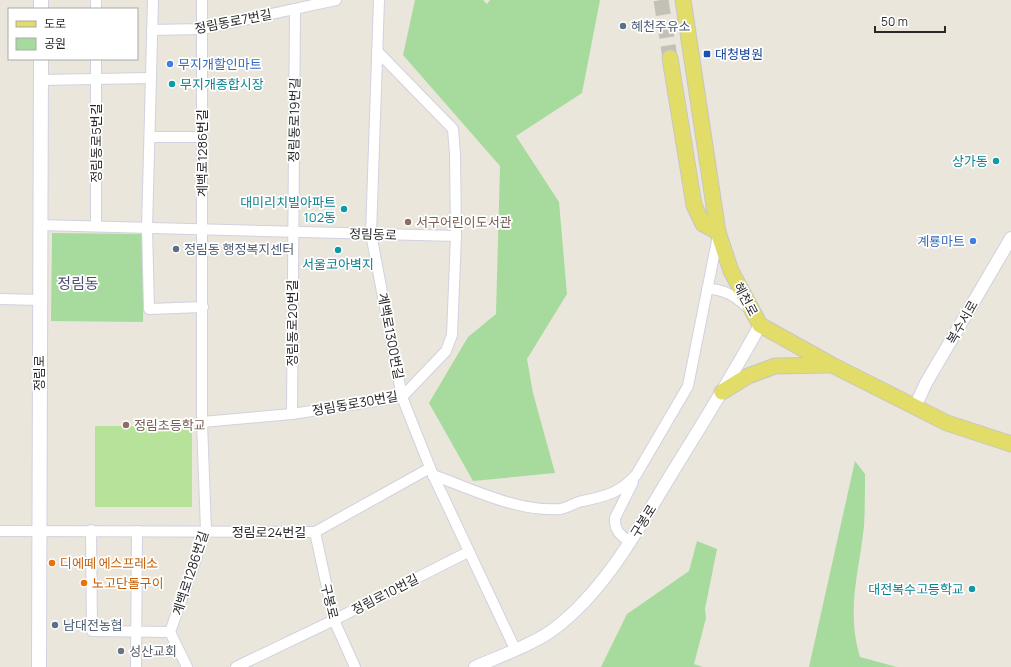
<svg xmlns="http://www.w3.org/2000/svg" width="1011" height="667" font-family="Manrope,'Noto Sans KR',sans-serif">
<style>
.green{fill:#a7db9d}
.pitch{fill:#b6e29a}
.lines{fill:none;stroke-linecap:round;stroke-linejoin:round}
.primary-tunnel{stroke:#c3c0b8;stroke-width:15;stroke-dasharray:15 8;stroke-linecap:butt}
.minor-casing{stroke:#d1d1e0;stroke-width:12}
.tertiary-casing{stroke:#d1d1e0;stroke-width:14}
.secondary-casing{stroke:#d1d1e0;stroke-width:16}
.primary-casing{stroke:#c7c7c7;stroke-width:17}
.minor{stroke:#fff;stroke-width:10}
.tertiary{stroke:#fff;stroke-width:12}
.secondary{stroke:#fff;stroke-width:14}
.primary{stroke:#e2dc68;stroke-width:15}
.service-dot{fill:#5c6f8a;stroke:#fff;stroke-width:1.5}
.transit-dot{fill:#1a4fb4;stroke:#fff;stroke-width:1.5}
.shop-dot{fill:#3f7fe0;stroke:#fff;stroke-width:1.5}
.culture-dot{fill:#0f9aa8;stroke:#fff;stroke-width:1.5}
.education-dot{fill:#8d6e63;stroke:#fff;stroke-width:1.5}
.food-dot{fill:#e8710a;stroke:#fff;stroke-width:1.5}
.worship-dot{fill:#6b7280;stroke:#fff;stroke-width:1.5}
.labels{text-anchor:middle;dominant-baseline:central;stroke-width:3.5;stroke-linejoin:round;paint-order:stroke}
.street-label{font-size:13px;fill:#292929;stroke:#fff}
.service-label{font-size:13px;fill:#4e5e75;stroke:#fff;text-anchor:start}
.transit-label{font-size:13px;fill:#164399;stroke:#fff;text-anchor:start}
.shop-label{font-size:13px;fill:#366cbe;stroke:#fff;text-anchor:start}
.culture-label{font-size:13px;fill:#0d838f;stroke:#fff;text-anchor:end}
.education-label{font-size:13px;fill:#785e54;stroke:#fff;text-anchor:start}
.food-label{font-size:13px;fill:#c56008;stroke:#fff;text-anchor:start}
.worship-label{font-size:13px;fill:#5b616d;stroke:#fff;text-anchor:start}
.quarter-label{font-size:15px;fill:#4e4e75;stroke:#fff}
</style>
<rect width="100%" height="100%" fill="#eae6dc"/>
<!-- green -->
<g class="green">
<path d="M 415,0 L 483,0 L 487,4 L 490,0 L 600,0 L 582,93 L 516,136 L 559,202 L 567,294 L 527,359 L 533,393 L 555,473 L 473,481 L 429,403 L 468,337 L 496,314 L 500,166 L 403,55 Z"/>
<path d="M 52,233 L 144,234 L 143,322 L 51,321 Z"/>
<path d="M 855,461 L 865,474 C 865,491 865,509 864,526 C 859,573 846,610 860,657 L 897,667 L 809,667 Z"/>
<path d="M 697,541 L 717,549 L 705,609 L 706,618 L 694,664 L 703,667 L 601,667 L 627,614 L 689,571 Z"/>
</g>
<!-- pitch -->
<rect class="pitch" x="95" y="426" width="97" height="81"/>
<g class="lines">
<!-- primary-tunnel -->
<path class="primary-tunnel" d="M 661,0 L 670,58"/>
<defs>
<g id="minor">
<path d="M 96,0 L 96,9"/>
<path d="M 153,0 L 147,228 L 149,309 L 203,307"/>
<path d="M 379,0 L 371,234 L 402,397 L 433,475 L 515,649"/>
<path d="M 152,30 L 202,29 L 336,0"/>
<path d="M 40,80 L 151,78"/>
<path d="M 150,137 L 203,137"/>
<path d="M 39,225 L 456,236"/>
<path d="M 96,226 L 96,59"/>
<path d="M 707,289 C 724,289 735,296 747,307"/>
<path d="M 0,299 L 39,300"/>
<path d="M 292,414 L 295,9"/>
<path d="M 202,422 L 292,414 L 402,397 L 446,351 L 452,335 L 456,236 L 455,154 L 453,129 L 377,51"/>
<path d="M 433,475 C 472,489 517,512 560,509 C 568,508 575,502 583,501 C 607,496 619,493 636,475 L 688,386 L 718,236"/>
<path d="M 91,530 L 92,631 L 170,632"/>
<path d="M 0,531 L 315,532 L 430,468"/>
<path d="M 315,532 L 334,620 L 355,667"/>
<path d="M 630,542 C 620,535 614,530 615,518 L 633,482"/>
<path d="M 136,667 L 137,531"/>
<path d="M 187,667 L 170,632 L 206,531 L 202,422 L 202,0"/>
<path d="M 236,667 L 334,620 L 468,552"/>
</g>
<g id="tertiary">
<path d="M 915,407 L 926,383 L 1011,238"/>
<path d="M 475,667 C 498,657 534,644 554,629 C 606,590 639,527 672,473 C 702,424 733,375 760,325"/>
</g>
<g id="secondary">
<path d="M 41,9 L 41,0"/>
<path d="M 39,667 L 41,59"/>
</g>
<g id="primary">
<path d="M 683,0 L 718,232 L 731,271 L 760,325 L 832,365 L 947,423 L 1011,444"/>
<path d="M 670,58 L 694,205 L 703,224 L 718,232"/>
<path d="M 722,392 L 748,376 L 775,366 L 829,365"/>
</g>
</defs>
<!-- minor casing -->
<use href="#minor" class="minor-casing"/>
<!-- tertiary casing -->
<use href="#tertiary" class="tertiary-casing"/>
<!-- secondary casing -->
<use href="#secondary" class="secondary-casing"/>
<!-- primary casing -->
<use href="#primary" class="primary-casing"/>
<!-- minor -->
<use href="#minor" class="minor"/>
<!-- tertiary -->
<use href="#tertiary" class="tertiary"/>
<!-- secondary -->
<use href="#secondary" class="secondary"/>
<!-- primary -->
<use href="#primary" class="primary"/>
</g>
<!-- markers -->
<g class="service-dot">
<circle cx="623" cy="26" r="4"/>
<circle cx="176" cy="249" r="4"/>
<circle cx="55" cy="625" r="4"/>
</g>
<rect class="transit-dot" x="703" y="50" width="8" height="8" rx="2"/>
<g class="shop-dot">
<circle cx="170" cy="64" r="4"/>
<circle cx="973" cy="241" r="4"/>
</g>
<g class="culture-dot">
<circle cx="172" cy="84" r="4"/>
<circle cx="996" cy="161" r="4"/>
<circle cx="344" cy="209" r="4"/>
<circle cx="338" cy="250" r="4"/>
<circle cx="972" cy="589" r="4"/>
</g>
<g class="education-dot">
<circle cx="408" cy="222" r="4"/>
<circle cx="126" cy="425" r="4"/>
</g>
<g class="food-dot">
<circle cx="52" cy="563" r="4"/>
<circle cx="84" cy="583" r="4"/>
</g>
<circle class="worship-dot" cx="121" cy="651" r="4"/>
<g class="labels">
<!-- street labels -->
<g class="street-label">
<text transform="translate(233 21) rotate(-11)">정림동로7번길</text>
<text transform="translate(294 120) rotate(-89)">정림동로19번길</text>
<text transform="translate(96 143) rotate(-90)">정림동로5번길</text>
<text transform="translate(202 153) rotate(-90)">계백로1286번길</text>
<text transform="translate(373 234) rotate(2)">정림동로</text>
<text transform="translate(746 299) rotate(62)">혜천로</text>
<text transform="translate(962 322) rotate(-60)">복수서로</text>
<text transform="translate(292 323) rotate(-90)">정림동로20번길</text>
<text transform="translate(391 336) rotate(79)">계백로1300번길</text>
<text transform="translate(39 373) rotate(-90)">정림로</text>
<text transform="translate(355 403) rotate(-10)">정림동로30번길</text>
<text transform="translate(643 521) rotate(-58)">구봉로</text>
<text x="269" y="532">정림로24번길</text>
<text transform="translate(190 573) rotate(-72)">계백로1286번길</text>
<text transform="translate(385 594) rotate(-27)">정림로10번길</text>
<text transform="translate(330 601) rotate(77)">구봉로</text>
</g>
<!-- service labels -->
<g class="service-label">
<text x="631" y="26">혜천주유소</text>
<text x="184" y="249">정림동 행정복지센터</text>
<text x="63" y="625">남대전농협</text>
</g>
<!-- transit labels -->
<g class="transit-label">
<text x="715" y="54">대청병원</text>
</g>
<!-- shop labels -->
<g class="shop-label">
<text x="178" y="64">무지개할인마트</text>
<text x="965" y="241" text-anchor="end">계룡마트</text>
</g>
<!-- culture labels -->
<g class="culture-label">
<text x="180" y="84" text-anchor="start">무지개종합시장</text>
<text x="988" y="161">상가동</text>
<text x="336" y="202">대미리치빌아파트<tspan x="336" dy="15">102동</tspan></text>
<text x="338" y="264" text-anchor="middle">서울코아벽지</text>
<text x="964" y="589">대전복수고등학교</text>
</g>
<!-- education labels -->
<g class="education-label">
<text x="416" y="222">서구어린이도서관</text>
<text x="134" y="425">정림초등학교</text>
</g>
<!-- food labels -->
<g class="food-label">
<text x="60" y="563">디에떼 에스프레소</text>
<text x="92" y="583">노고단돌구이</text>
</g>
<!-- worship labels -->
<g class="worship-label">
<text x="129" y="651">성산교회</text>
</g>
<!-- quarter labels -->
<g class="quarter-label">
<text x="78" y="283">정림동</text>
</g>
</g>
<!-- legend -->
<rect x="8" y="8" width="130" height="52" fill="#ffffff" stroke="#a9a9a9"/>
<rect x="16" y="21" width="20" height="6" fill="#e2dc68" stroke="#a9a9a9"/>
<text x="44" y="28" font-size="12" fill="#292929">도로</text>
<rect x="16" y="38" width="20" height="12" fill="#a7db9d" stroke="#a9a9a9"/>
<text x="44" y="48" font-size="12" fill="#292929">공원</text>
<!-- scale -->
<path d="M875 26v6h70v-6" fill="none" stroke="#292929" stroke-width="2"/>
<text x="881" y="26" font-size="12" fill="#292929" stroke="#ffffff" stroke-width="3" paint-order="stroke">50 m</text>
</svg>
